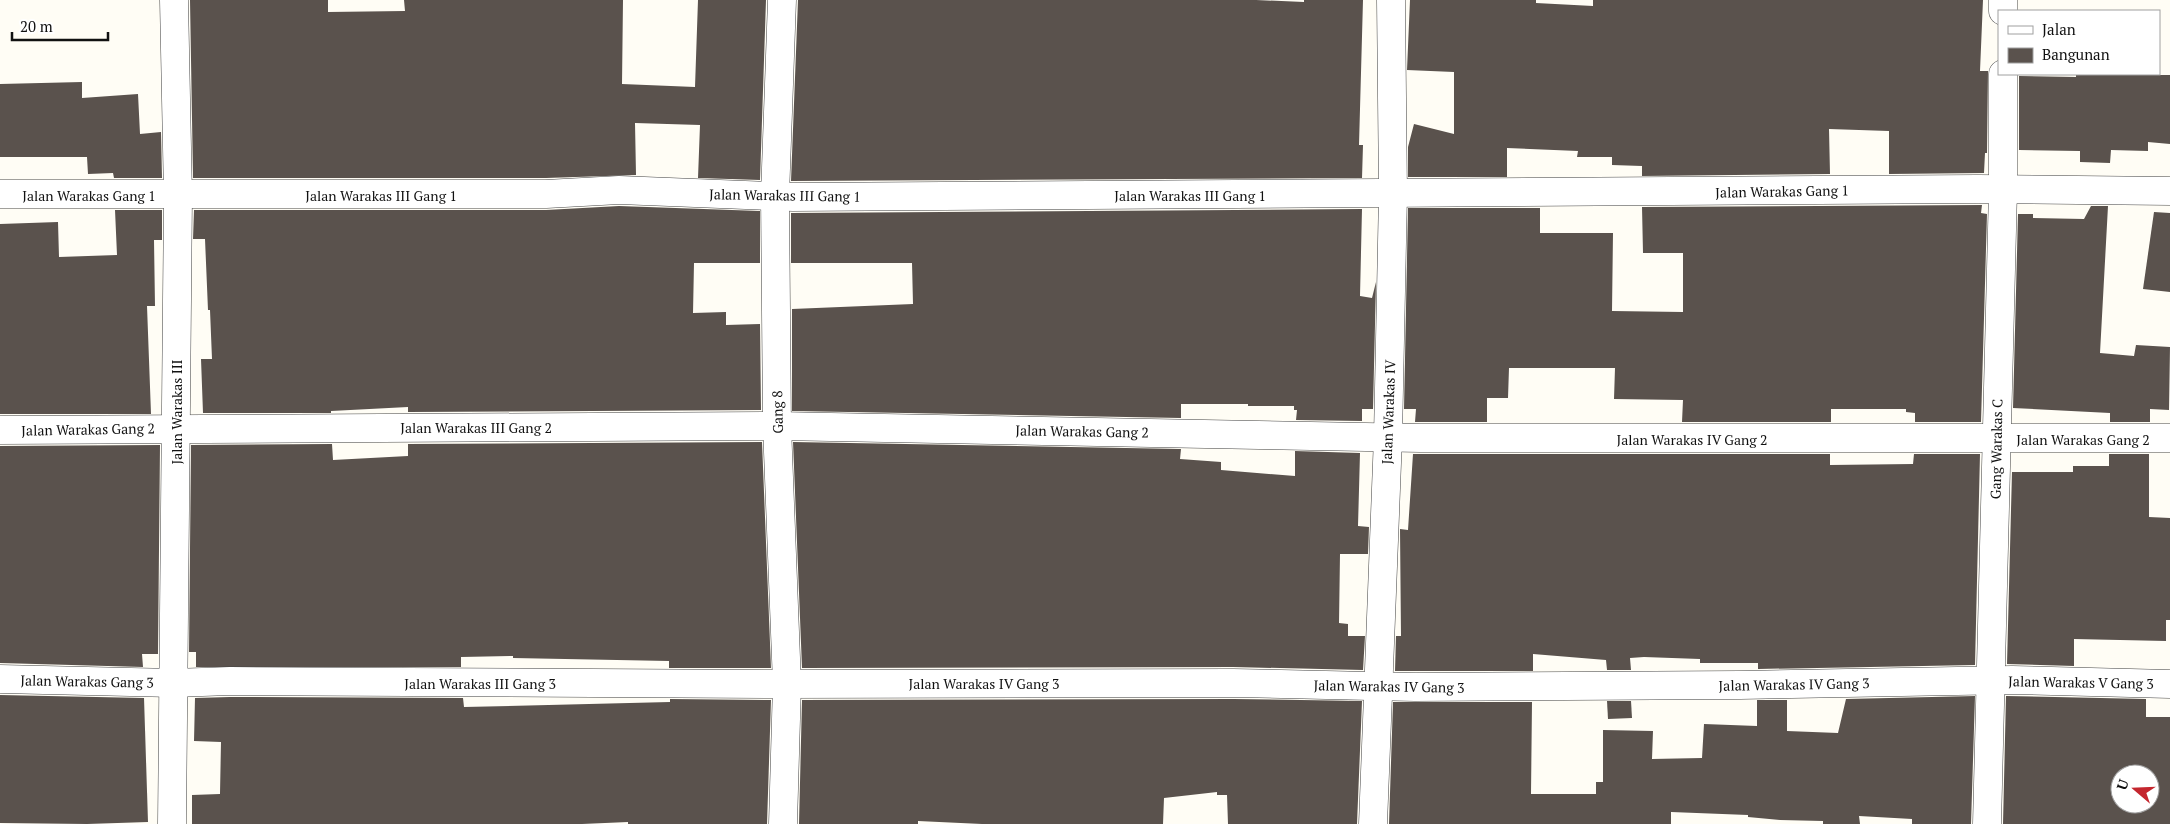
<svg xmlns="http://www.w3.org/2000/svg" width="2170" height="824" font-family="'PT Serif',serif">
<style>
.building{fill:#5a524d;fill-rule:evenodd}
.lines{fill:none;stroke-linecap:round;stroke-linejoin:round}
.minor-casing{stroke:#444;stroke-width:29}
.minor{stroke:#fff;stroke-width:28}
.labels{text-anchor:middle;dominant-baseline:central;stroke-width:5;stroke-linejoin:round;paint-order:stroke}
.street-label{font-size:14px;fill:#111;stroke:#fff}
</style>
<rect width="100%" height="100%" fill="#fffdf5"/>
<!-- building -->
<g class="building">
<path d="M 190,0 L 328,0 L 328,12 L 405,11 L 404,0 L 623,0 L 622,84 L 695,87 L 698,0 L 766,0 L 760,180 L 698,178 L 700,125 L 635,123 L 636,175 L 546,178 L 193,178 Z"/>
<path d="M 798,0 L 1256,0 L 1304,2 L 1304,0 L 1363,0 L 1359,145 L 1363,145 L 1362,178 L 791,181 Z"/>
<path d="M 1410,0 L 1536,0 L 1536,3 L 1593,6 L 1593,0 L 1983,0 L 1980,71 L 1988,71 L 1987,153 L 1985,153 L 1984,173 L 1889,174 L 1889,131 L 1829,129 L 1830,174 L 1642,176 L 1642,166 L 1612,165 L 1612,157 L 1577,157 L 1578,151 L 1507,148 L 1507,177 L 1408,177 L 1408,147 L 1414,124 L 1454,134 L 1454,72 L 1407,70 Z"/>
<path d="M 2076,75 L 2170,75 L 2170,144 L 2148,142 L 2148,151 L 2111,150 L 2110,163 L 2080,162 L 2080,151 L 2019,150 L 2019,76 L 2076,77 Z"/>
<path d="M 82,82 L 82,98 L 138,94 L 140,134 L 161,132 L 162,178 L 114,178 L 113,173 L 88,174 L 87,157 L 0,157 L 0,84 Z"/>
<path d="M 1982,205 L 1981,213 L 1987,214 L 1981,422 L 1915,422 L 1915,413 L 1906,412 L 1906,409 L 1831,409 L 1831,422 L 1682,422 L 1683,400 L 1614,399 L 1615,368 L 1509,368 L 1508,398 L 1487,398 L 1487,422 L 1415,422 L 1416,409 L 1404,409 L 1408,208 L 1540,208 L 1540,233 L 1613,233 L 1612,311 L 1683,312 L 1683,253 L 1643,253 L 1642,207 Z"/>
<path d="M 619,206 L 760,211 L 760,263 L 694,263 L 693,313 L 726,312 L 726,325 L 760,324 L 761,410 L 408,412 L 408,407 L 331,411 L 331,413 L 203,413 L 201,359 L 212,359 L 210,310 L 208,310 L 205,239 L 193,239 L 194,210 L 546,210 Z"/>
<path d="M 2091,206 L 2108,206 L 2100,353 L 2134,356 L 2136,345 L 2170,347 L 2169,410 L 2150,409 L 2150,422 L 2110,422 L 2110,413 L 2013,408 L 2018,214 L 2033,214 L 2033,218 L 2084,219 Z"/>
<path d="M 1362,209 L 1360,296 L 1372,298 L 1376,282 L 1373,409 L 1362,409 L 1362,421 L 1296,420 L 1297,410 L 1294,410 L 1294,406 L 1248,406 L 1248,404 L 1181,404 L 1181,418 L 792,411 L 792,309 L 913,304 L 912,263 L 791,263 L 791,213 Z"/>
<path d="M 115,210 L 162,210 L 162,240 L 154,240 L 155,306 L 147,306 L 151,414 L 0,414 L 0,224 L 58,222 L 59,257 L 117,255 Z"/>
<path d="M 2154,212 L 2170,213 L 2170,292 L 2143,289 Z"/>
<path d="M 762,442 L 771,668 L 669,668 L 669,661 L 513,658 L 513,656 L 461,657 L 461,667 L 196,667 L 196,652 L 189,652 L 191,445 L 332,444 L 333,460 L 408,456 L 408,444 Z"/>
<path d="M 793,442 L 1181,449 L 1180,459 L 1221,462 L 1221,470 L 1295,476 L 1295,451 L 1360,453 L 1358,526 L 1369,527 L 1368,554 L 1340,554 L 1339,623 L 1348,624 L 1348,636 L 1365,636 L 1363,670 L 1233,667 L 802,668 Z"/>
<path d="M 160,445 L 158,654 L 142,654 L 143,667 L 0,663 L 0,446 Z"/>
<path d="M 1413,454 L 1830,454 L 1830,465 L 1913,464 L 1914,454 L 1980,454 L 1975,665 L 1758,669 L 1758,663 L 1700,663 L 1700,659 L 1644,657 L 1630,658 L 1631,670 L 1607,670 L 1606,660 L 1533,654 L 1533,671 L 1395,671 L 1396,636 L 1401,636 L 1400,529 L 1408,530 Z"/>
<path d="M 2109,454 L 2149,454 L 2149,517 L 2170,518 L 2170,620 L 2166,620 L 2166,641 L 2074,639 L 2074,666 L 2007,664 L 2012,472 L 2073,472 L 2073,466 L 2109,466 Z"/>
<path d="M 0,695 L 144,698 L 148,822 L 87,824 L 0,823 Z"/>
<path d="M 1975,696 L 1971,824 L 1912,824 L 1912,819 L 1859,816 L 1860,824 L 1823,824 L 1823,821 L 1780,820 L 1748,817 L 1748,815 L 1671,812 L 1671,824 L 1389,824 L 1393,702 L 1532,702 L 1531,794 L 1596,794 L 1596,782 L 1603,782 L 1603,730 L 1653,731 L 1652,759 L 1702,758 L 1704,724 L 1757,726 L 1757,700 L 1787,700 L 1787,731 L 1838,733 L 1846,699 Z"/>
<path d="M 2006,696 L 2146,699 L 2146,717 L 2170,717 L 2170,824 L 2003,824 ZM 2120,774 L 2150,774 L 2150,804 L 2120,804 Z"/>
<path d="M 230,697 L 463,698 L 464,707 L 670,702 L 670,699 L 771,700 L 767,824 L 628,824 L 628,822 L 582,824 L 192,824 L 192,795 L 220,794 L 221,742 L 194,741 L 195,698 Z"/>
<path d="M 1233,699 L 1362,701 L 1357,824 L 1228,824 L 1227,795 L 1217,795 L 1217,792 L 1164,798 L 1163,824 L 982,824 L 918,821 L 918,824 L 799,824 L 802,700 Z"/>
<path d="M 1607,701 L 1631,701 L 1632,718 L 1608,719 Z"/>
</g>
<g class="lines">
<defs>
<g id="minor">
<path d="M 782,0 L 775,196 L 777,426 L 787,684 L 783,824"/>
<path d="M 2003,11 L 2003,0"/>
<path d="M 0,194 L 546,194 L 619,190 L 793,197 L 1978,189 L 2170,191"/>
<path d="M 0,430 L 777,426 L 1420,438 L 2170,438"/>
<path d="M 0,679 L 174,683 L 230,681 L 781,684 L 1233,683 L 1415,687 L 1740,685 L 2012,680 L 2170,684"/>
<path d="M 172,824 L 178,196 L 174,0"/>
<path d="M 1373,824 L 1388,437 L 1393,194 L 1391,0"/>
<path d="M 1987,824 L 2003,190 L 2003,74"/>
</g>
</defs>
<!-- minor casing -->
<use href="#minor" class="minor-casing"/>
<!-- minor -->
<use href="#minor" class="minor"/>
</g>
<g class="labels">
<!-- street labels -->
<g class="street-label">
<text transform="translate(1782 191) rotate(-1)">Jalan Warakas Gang 1</text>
<text x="89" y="195">Jalan Warakas Gang 1</text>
<text x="381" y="195">Jalan Warakas III Gang 1</text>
<text transform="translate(785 195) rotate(1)">Jalan Warakas III Gang 1</text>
<text x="1190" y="195">Jalan Warakas III Gang 1</text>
<text transform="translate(176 412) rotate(-90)">Jalan Warakas III</text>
<text transform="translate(777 412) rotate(-91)">Gang 8</text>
<text transform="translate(1388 412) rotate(-88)">Jalan Warakas IV</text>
<text x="476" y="427">Jalan Warakas III Gang 2</text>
<text transform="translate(88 429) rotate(-1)">Jalan Warakas Gang 2</text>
<text transform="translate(1082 431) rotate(1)">Jalan Warakas Gang 2</text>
<text x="1692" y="439">Jalan Warakas IV Gang 2</text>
<text x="2083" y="439">Jalan Warakas Gang 2</text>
<text transform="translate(1996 449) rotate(-89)">Gang Warakas C</text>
<text transform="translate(87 681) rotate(1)">Jalan Warakas Gang 3</text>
<text transform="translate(2081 682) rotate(1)">Jalan Warakas V Gang 3</text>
<text x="480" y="683">Jalan Warakas III Gang 3</text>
<text x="984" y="683">Jalan Warakas IV Gang 3</text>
<text transform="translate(1794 684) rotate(-1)">Jalan Warakas IV Gang 3</text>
<text transform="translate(1389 686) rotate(1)">Jalan Warakas IV Gang 3</text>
</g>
</g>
<!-- legend -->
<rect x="1998" y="10" width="162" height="65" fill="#ffffff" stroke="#a0a0a0"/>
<rect x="2008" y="26" width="25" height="8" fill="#ffffff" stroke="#a0a0a0"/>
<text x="2042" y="35" font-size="15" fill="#111111">Jalan</text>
<rect x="2008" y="48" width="25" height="15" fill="#5a524d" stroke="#a0a0a0"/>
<text x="2042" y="60" font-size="15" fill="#111111">Bangunan</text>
<!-- north arrow -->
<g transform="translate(2135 789) rotate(289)"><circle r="24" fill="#ffffff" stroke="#a0a0a0"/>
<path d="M0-4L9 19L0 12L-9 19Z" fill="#c4262e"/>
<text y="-8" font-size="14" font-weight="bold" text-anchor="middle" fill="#111111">U</text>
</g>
<!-- scale -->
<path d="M12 32v8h96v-8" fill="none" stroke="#111111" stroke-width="2.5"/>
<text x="20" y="32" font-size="15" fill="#111111" stroke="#ffffff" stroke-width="4" paint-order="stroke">20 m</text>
</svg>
